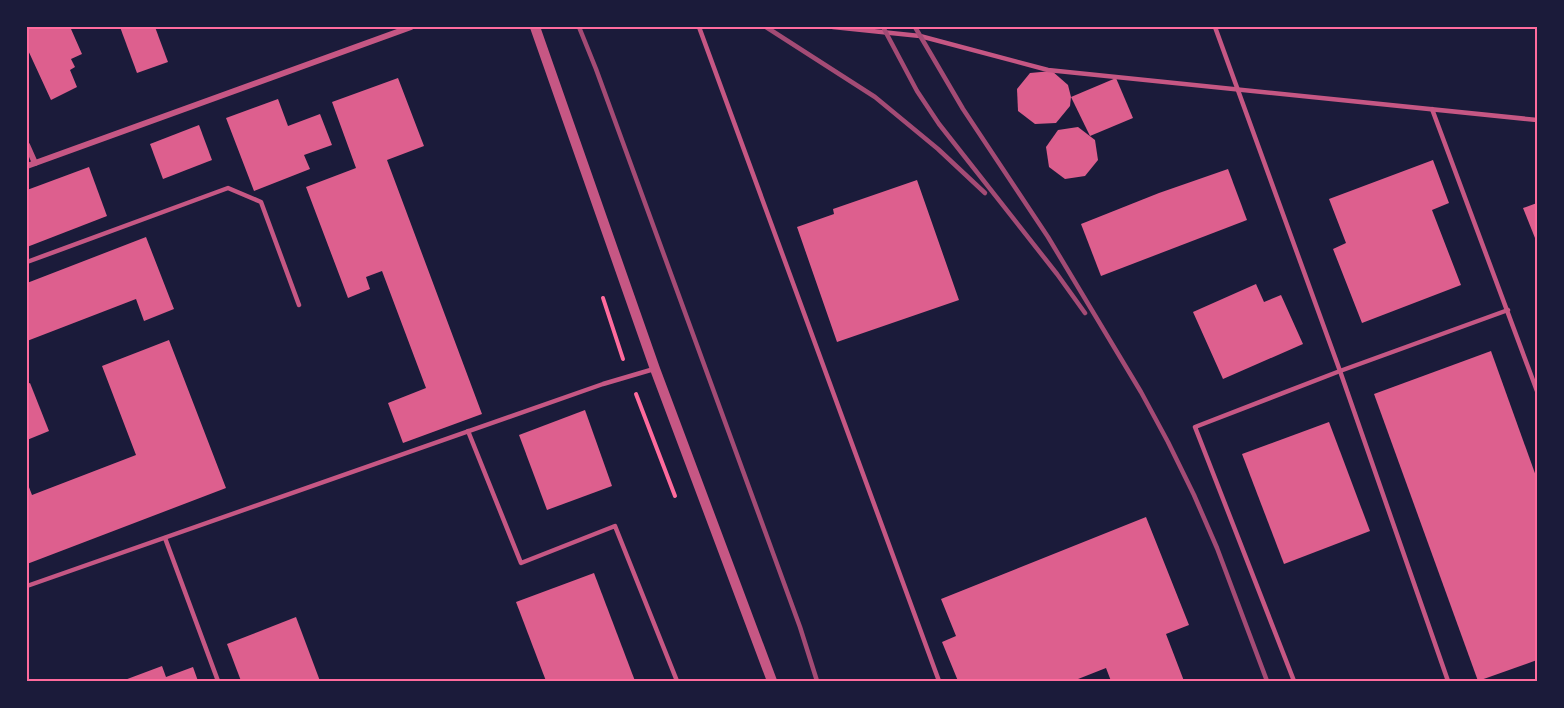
<svg xmlns="http://www.w3.org/2000/svg" width="1564" height="708" font-family="'Archivo Narrow',sans-serif">
<style>
.building{fill:#dd5f8e}
.lines{fill:none;stroke-linecap:round;stroke-linejoin:round}
.path{stroke:#ff6b9d;stroke-width:4}
.service{stroke:#c65784;stroke-width:4.5}
.minor{stroke:#c65784;stroke-width:6}
.tertiary{stroke:#c65784;stroke-width:10}
.rail{stroke:#a44b75;stroke-width:4.5}
.neatline{fill:none;stroke:#ff6b9d;stroke-width:2}
</style>
<rect width="100%" height="100%" fill="#1b1b3a"/>
<!-- building -->
<g class="building">
<path d="M 27,27 L 76,27 L 71,29 L 82,54 L 71,59 L 75,67 L 70,70 L 77,87 L 51,100 L 27,48 Z"/>
<path d="M 120,27 L 155,27 L 168,62 L 137,73 Z"/>
<path d="M 1052,71 L 1068,85 L 1071,97 L 1070,106 L 1056,123 L 1035,124 L 1018,111 L 1017,89 L 1030,73 Z"/>
<path d="M 398,78 L 424,146 L 387,160 L 482,414 L 403,443 L 388,403 L 426,388 L 382,271 L 366,277 L 370,289 L 348,298 L 306,187 L 356,168 L 332,102 Z"/>
<path d="M 1116,78 L 1133,118 L 1090,136 L 1071,97 Z"/>
<path d="M 278,99 L 288,126 L 320,114 L 332,145 L 304,155 L 310,169 L 254,191 L 226,118 Z"/>
<path d="M 199,125 L 212,160 L 163,179 L 150,144 Z"/>
<path d="M 1078,127 L 1095,140 L 1098,160 L 1085,176 L 1065,179 L 1049,167 L 1046,147 L 1058,130 Z"/>
<path d="M 1433,160 L 1449,203 L 1432,210 L 1461,285 L 1362,323 L 1333,249 L 1346,243 L 1329,199 Z"/>
<path d="M 89,167 L 107,216 L 27,247 L 27,190 Z"/>
<path d="M 1228,169 L 1247,220 L 1101,276 L 1081,224 L 1159,193 Z"/>
<path d="M 917,180 L 959,300 L 837,342 L 797,227 L 834,214 L 833,209 Z"/>
<path d="M 1537,203 L 1537,243 L 1523,208 Z"/>
<path d="M 146,237 L 174,309 L 144,321 L 136,299 L 27,341 L 27,283 Z"/>
<path d="M 1256,284 L 1264,302 L 1281,295 L 1303,344 L 1223,379 L 1193,312 Z"/>
<path d="M 169,340 L 226,488 L 27,564 L 27,482 L 32,495 L 136,455 L 102,366 Z"/>
<path d="M 1491,351 L 1537,479 L 1537,660 L 1478,681 L 1374,394 Z"/>
<path d="M 30,383 L 49,431 L 27,440 L 27,384 Z"/>
<path d="M 585,410 L 612,486 L 547,510 L 519,435 Z"/>
<path d="M 1329,422 L 1370,531 L 1284,564 L 1242,454 Z"/>
<path d="M 1146,517 L 1189,625 L 1166,634 L 1184,681 L 1111,681 L 1106,668 L 1073,681 L 958,681 L 942,642 L 956,636 L 941,599 Z"/>
<path d="M 594,573 L 635,681 L 546,681 L 516,602 Z"/>
<path d="M 296,617 L 320,681 L 241,681 L 227,644 Z"/>
<path d="M 162,666 L 166,677 L 193,667 L 198,681 L 122,681 Z"/>
</g>
<g class="lines">
<!-- path -->
<g class="path">
<path d="M 603,298 L 623,359"/>
<path d="M 636,394 L 675,496"/>
</g>
<!-- service -->
<g class="service">
<path d="M 699,27 L 939,681"/>
<path d="M 833,27 L 920,36 L 1048,70 L 1537,120"/>
<path d="M 1215,27 L 1340,371 L 1448,681"/>
<path d="M 1432,109 L 1537,391"/>
<path d="M 27,262 L 228,188 L 261,202 L 299,305"/>
<path d="M 468,431 L 521,563 L 615,526 L 677,681"/>
<path d="M 165,538 L 218,681"/>
<path d="M 27,586 L 603,384 L 654,369"/>
<path d="M 1294,681 L 1195,427 L 1340,371 L 1508,310"/>
<path d="M 1536,681 L 1537,680"/>
</g>
<!-- minor -->
<g class="minor">
<path d="M 27,145 L 35,163"/>
<path d="M 27,166 L 411,27"/>
</g>
<!-- tertiary -->
<path class="tertiary" d="M 535,27 L 655,369 L 772,681"/>
<!-- rail -->
<g class="rail">
<path d="M 579,27 L 596,69 L 800,627 L 817,681"/>
<path d="M 766,27 L 875,97 L 938,149 L 985,193"/>
<path d="M 883,27 L 917,91 L 939,124 L 1057,274 L 1085,313"/>
<path d="M 915,27 L 963,109 L 1048,237 L 1141,392 L 1168,442 L 1194,495 L 1217,548 L 1267,681"/>
</g>
</g>
<!-- border -->
<rect width="1564" height="708" fill="none" stroke="#1b1b3a" stroke-width="57"/>
<rect x="28" y="28" width="1508" height="652" class="neatline"/>
</svg>
